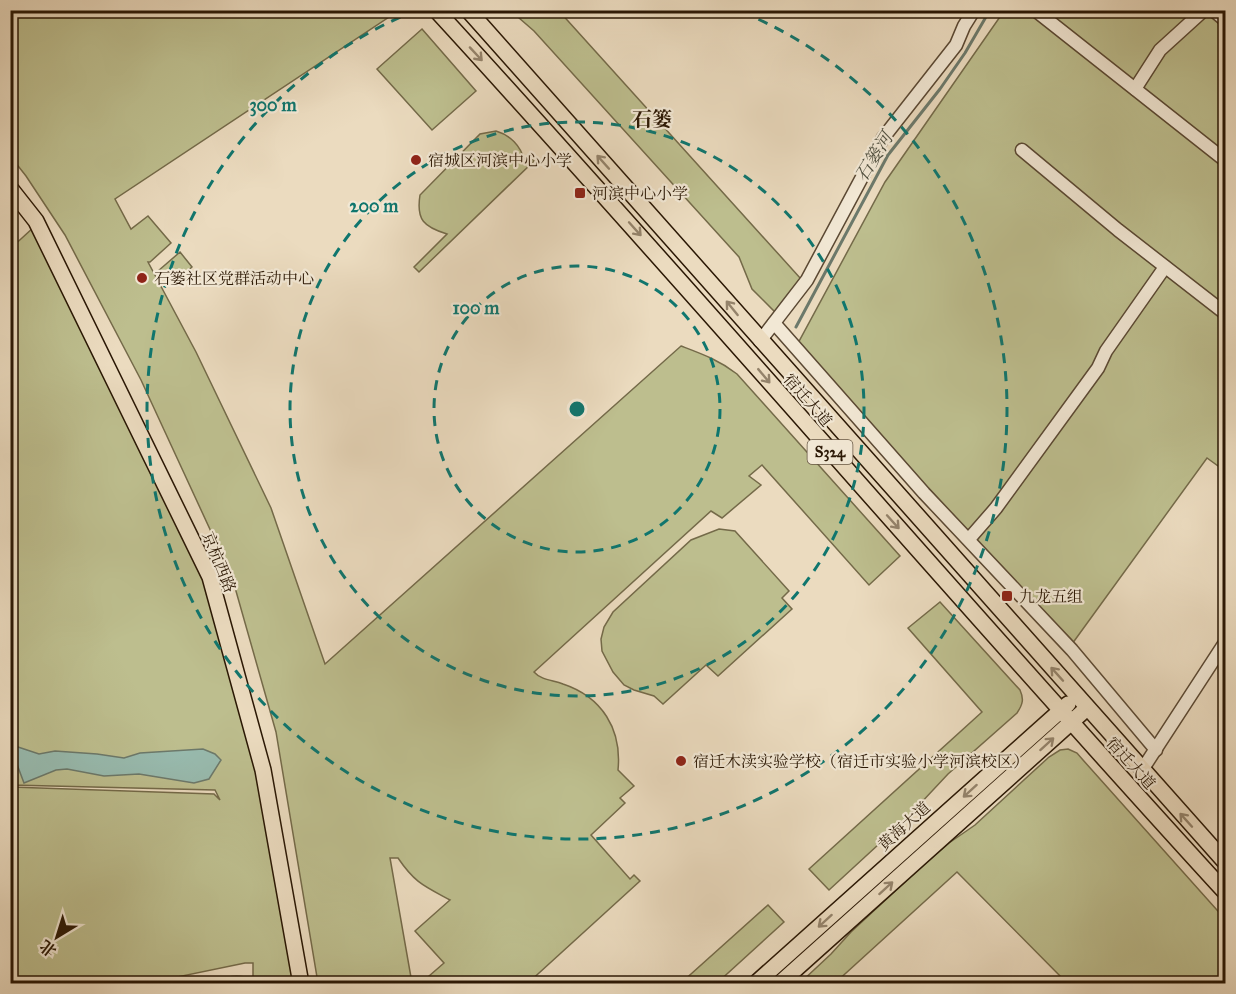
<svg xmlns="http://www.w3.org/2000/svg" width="1236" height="994" font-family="'IM FELL Great Primer','Noto Serif SC',serif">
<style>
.green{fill:#bdbe8e;stroke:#746a49;stroke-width:1.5}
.water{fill:#98bbaf;stroke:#6c796b;stroke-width:1.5}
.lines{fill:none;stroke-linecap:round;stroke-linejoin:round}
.stream{stroke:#6c796b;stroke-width:3}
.minor-casing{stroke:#5a4833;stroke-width:15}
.major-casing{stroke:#2a1704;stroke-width:18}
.minor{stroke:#f2e8d5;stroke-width:12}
.major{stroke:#ebdbbf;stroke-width:15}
.oneway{stroke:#94836b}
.ring{fill:none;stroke:#0f766e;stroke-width:3;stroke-dasharray:10 8}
.poi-dot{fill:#8f2418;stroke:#f2e8d5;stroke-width:2}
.labels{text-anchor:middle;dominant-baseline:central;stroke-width:4.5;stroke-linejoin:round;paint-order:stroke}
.shield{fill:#f2e8d5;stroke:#665643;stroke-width:1.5}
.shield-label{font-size:15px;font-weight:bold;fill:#2a1704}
.poi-label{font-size:16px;fill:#2a1704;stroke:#f2e8d5;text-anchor:start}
.street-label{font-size:16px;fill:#2a1704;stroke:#f2e8d5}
.water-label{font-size:18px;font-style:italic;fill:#505040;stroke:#f2e8d5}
.quarter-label{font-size:20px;font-weight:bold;fill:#2a1704;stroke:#f2e8d5}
.centre{fill:#0f766e;stroke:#f2e8d5;stroke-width:3}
.ring-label{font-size:18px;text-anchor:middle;font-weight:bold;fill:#0f766e;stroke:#f2e8d5;stroke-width:4.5;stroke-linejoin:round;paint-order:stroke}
</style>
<rect width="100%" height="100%" fill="#ebdbbf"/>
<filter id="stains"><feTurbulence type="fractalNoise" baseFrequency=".00333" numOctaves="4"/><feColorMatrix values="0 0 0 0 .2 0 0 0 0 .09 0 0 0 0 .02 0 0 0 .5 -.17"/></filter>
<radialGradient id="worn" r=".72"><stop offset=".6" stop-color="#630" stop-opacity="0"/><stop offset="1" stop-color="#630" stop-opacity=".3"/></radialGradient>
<!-- green -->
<g class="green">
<path d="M 389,11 L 392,15 L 115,199 L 131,229 L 148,216 L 171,243 L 150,262 L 148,262 L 196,352 L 271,508 L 325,664 L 681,346 C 702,354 719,360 737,374 L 900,556 L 869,585 L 762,465 L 749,476 L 761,485 L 722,518 L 711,511 L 534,672 C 541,680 552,680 563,684 C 602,697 622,729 618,770 L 634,786 L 620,798 L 625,803 L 591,835 L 630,879 L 634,875 L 640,881 L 528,983 L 421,983 L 444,963 L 415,931 L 450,900 C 424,886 415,883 398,858 L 390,858 L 412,983 L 318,983 L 276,732 L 232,577 L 141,380 L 65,235 L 26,176 L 11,157 L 11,11 Z"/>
<path d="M 511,11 L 559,11 L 801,279 L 775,312 L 752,289 L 739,257 L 534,31 Z"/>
<path d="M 1004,11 L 1225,11 L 1225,471 L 1207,458 L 1072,644 L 796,347 L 885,182 Z"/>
<path d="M 422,29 L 476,91 L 432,130 L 377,69 Z"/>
<path d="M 496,131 C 510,135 521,146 524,160 L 529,156 L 534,161 L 419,272 L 414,267 L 447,234 C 424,227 416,220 420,195 L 480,134 Z"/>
<path d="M 34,227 L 203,572 L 261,788 L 297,983 L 197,983 C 215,980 235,972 253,979 L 253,963 L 245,963 L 177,977 L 178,983 L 11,983 L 10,827 L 14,814 L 11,787 L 214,794 L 220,800 L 215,790 L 11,785 L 10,249 Z"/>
<path d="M 180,252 L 192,267 L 171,286 L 158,271 Z"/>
<path d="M 719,529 L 735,531 L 789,591 L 782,598 L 792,609 L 718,676 L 706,665 L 663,704 L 654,696 L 634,690 L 624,685 L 613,672 L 602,651 L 601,639 L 604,627 L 613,612 L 691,540 Z"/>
<path d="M 940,602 L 1020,690 C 1024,699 1023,704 1017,713 L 948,774 L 904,821 L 829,890 L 809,869 L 982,712 L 908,628 Z"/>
<path d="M 1068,749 L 1077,753 L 1083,760 L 1225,919 L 1225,983 L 1067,983 L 957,872 L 835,983 L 800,983 L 831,954 L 851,932 L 921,867 L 949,843 L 975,825 L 1049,757 L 1060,750 Z"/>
<path d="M 768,905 L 784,922 L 717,983 L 681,983 Z"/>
</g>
<!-- water -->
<path class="water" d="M 15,746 L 39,754 L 55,751 L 97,754 L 124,758 L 140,753 L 203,749 L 215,754 L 221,760 L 209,779 L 194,783 L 139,774 L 104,776 L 67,769 L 56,770 L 24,783 L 12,751 Z"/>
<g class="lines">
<!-- stream -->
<path class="stream" d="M 796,327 L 888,155 L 940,89 L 965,53 L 990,10"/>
<defs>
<g id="minor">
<path d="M 1035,10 L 1226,161"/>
<path d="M 1213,10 L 1226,21"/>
<path d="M 1135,89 L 1160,50 L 1204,10"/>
<path d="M 1022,150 L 1118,230 L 1226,314"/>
<path d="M 774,323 L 924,493 L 1072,650 L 1156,750"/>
<path d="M 760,341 L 807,280 L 883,138 L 956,45 L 964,26 L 974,10"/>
<path d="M 969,539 L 996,508 L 1098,368 L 1106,351 L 1165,267"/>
<path d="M 1142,770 L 1226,641"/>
</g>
<g id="major">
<path d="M 436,10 C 703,301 959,602 1226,893"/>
<path d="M 468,10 L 1226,863"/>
<path d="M 10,188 L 36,221 L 210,577 L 263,770 L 301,984"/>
<path d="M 755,984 L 1068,704"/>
<path d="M 779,984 L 1087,708"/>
</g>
</defs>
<!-- minor casing -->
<use href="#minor" class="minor-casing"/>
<!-- major casing -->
<use href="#major" class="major-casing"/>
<!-- minor -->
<use href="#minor" class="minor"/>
<!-- major -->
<use href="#major" class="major"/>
</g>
<!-- one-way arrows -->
<defs><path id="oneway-shaft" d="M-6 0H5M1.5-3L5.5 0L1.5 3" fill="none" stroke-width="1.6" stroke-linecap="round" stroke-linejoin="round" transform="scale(1.5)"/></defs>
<g class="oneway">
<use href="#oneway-shaft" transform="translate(476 54) rotate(47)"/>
<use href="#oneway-shaft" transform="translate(603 162) rotate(-132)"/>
<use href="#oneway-shaft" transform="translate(635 229) rotate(48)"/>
<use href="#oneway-shaft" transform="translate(732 308) rotate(-129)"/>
<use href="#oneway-shaft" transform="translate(764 376) rotate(50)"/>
<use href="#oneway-shaft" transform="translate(893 522) rotate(48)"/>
<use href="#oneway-shaft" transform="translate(1057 674) rotate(-132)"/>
<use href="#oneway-shaft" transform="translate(1047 744) rotate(-42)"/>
<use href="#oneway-shaft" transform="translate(970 791) rotate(138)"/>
<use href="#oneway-shaft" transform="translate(1186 820) rotate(-132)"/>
<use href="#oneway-shaft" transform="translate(886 888) rotate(-42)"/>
<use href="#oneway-shaft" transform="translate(825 921) rotate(138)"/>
</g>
<!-- distance rings -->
<g class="ring">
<circle cx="577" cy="409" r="143"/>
<circle cx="577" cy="409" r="287"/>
<path d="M742 12A430 430 0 1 1 412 12"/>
</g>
<!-- markers -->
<g class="poi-dot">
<circle cx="416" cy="160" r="6"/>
<rect x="574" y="187" width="12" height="12" rx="3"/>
<circle cx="142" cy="278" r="6"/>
<rect x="1001" y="590" width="12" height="12" rx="3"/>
<circle cx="681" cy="761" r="6"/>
</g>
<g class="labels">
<!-- shield labels -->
<rect class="shield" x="807.5" y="440" width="45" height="24" rx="4.5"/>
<g class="shield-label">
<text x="830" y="452">S324</text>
</g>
<!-- poi labels -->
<g class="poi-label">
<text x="428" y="160">宿城区河滨中心小学</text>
<text x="592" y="193">河滨中心小学</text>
<text x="154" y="278">石篓社区党群活动中心</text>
<text x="1019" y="596">九龙五组</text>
<text x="693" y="761">宿迁木渎实验学校（宿迁市实验小学河滨校区）</text>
</g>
<!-- street labels -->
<g class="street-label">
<text transform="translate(808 400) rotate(49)">宿迁大道</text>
<text transform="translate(219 562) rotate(68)">京杭西路</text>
<text transform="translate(1131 763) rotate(48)">宿迁大道</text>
<text transform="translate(904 826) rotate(-42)">黄海大道</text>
</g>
<!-- water labels -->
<g class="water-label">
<text transform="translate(874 157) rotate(-58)">石篓河</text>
</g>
<!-- quarter labels -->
<g class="quarter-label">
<text x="652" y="119">石篓</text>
</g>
</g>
<circle cx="577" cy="409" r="9" class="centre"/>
<g class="ring-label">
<text x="273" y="111">300 m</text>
<text x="374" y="212">200 m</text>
<text x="476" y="314">100 m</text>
</g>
<!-- margin -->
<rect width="1236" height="994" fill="none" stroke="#ebdbbf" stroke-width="36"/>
<rect x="12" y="12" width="1212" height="970" fill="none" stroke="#2a1704" stroke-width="3"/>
<rect x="18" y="18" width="1200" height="958" fill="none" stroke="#2a1704" stroke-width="1.5"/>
<!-- north arrow -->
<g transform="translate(57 937) rotate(218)" stroke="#f2e8d5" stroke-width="4.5" paint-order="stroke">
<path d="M0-4.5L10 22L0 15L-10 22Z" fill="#2a1704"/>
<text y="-9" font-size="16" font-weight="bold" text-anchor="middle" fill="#2a1704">北</text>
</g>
<rect width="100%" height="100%" filter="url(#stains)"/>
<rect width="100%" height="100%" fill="url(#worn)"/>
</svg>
